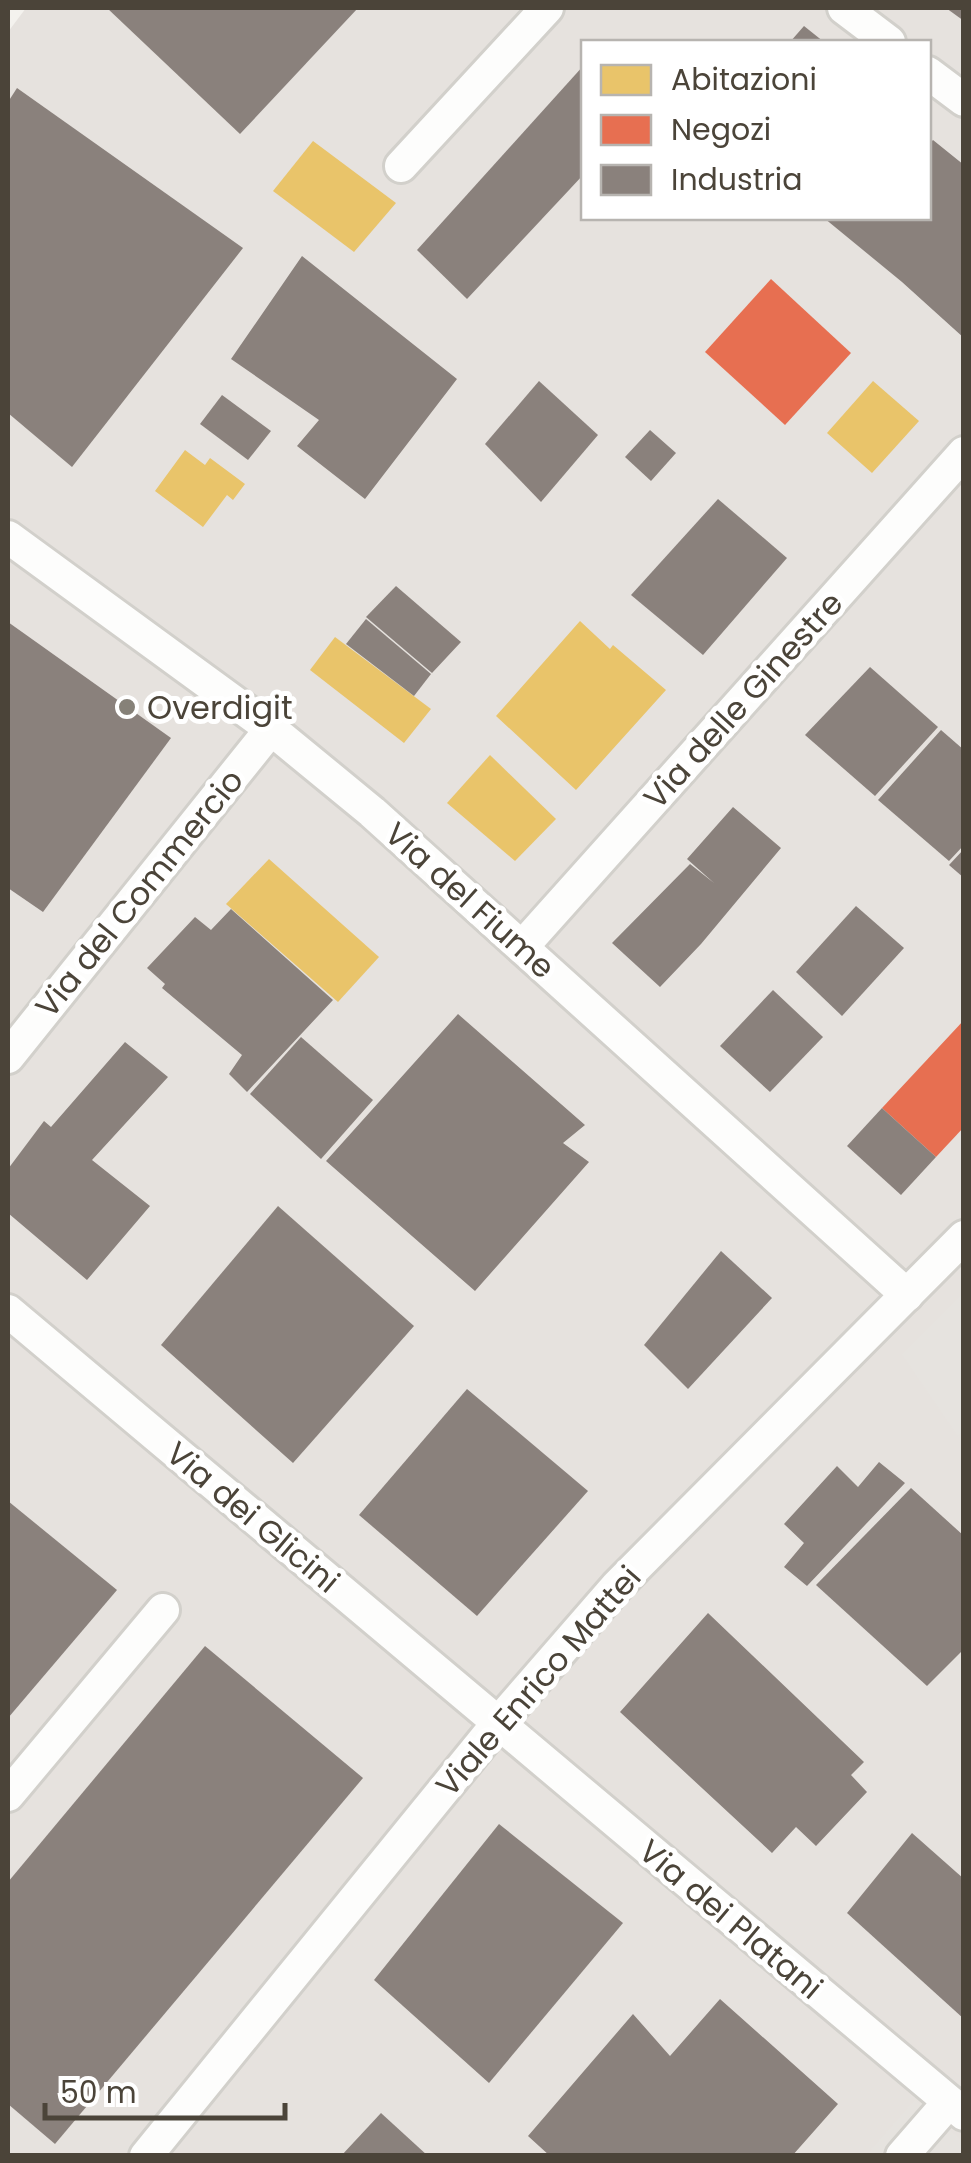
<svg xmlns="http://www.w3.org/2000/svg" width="971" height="2163" font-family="Poppins,sans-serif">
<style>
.industrial{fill:#e6e2de;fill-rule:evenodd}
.parking{fill:#e6e3df}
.homes{fill:#e9c46a}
.shops{fill:#e76f51}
.industry{fill:#8a817c}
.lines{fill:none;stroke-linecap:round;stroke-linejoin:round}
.minor-casing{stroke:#d2d0cb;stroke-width:38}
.minor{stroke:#fdfdfc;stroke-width:32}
.poi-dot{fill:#868178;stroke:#fff;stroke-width:4}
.labels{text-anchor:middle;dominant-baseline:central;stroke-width:10;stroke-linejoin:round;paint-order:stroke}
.street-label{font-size:32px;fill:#4b4439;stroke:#fff}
.poi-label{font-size:32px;fill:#4b4439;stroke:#fff;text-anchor:start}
</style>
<rect width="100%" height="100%" fill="#f4f2ee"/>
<!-- industrial -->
<path class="industrial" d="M 26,8 L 963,8 L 963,2155 L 8,2156 L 8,32 ZM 584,42 L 928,42 L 928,218 L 584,218 Z"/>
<!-- parking -->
<g class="parking">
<path d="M 963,1294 L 964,1430 L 958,1437 L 902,1355 Z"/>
<path d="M 915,2099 L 963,2141 L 963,2155 L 865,2156 Z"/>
</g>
<!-- homes -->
<g class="homes">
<path d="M 313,141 L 396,203 L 354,252 L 273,191 Z"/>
<path d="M 873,381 L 919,421 L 872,473 L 827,433 Z"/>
<path d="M 185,450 L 205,465 L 210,458 L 245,484 L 233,500 L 227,495 L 203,527 L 155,491 Z"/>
<path d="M 580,621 L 610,649 L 613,645 L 666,690 L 576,790 L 496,716 Z"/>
<path d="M 335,637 L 431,709 L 404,743 L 310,670 Z"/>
<path d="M 490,755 L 556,819 L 515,861 L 447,803 Z"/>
<path d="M 269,859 L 379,957 L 338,1002 L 226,904 Z"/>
</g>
<!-- shops -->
<g class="shops">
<path d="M 771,279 L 851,353 L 785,425 L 705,352 Z"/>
<path d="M 964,1020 L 964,1127 L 936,1157 L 882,1108 Z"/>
</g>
<!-- industry -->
<g class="industry">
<path d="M 107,8 L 358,8 L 240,134 Z"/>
<path d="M 946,8 L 964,8 L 964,21 Z"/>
<path d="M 804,26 L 824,42 L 790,42 Z"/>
<path d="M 584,65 L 584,174 L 467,299 L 417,250 Z"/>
<path d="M 17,88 L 243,248 L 72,467 L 8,413 L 8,102 Z"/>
<path d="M 933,140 L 964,165 L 964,338 L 902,282 L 824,218 L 928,218 L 928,145 Z"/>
<path d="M 302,256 L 457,379 L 365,499 L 297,446 L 319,420 L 231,359 Z"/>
<path d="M 539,381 L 598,435 L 541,502 L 485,444 Z"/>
<path d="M 222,395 L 271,431 L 248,460 L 200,424 Z"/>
<path d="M 650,430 L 676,453 L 651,481 L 625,457 Z"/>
<path d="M 718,499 L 787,558 L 703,655 L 631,595 Z"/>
<path d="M 396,586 L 461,642 L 432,673 L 366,617 Z"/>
<path d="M 366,619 L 431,674 L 414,696 L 346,644 Z"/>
<path d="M 8,622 L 171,738 L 43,912 L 8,888 Z"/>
<path d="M 870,667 L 938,727 L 875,796 L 805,735 Z"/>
<path d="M 941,730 L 964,750 L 964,845 L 949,861 L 878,800 Z"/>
<path d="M 733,807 L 781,848 L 701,944 L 660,987 L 612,943 L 690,864 L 714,883 L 687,859 Z"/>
<path d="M 964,849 L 964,878 L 949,865 Z"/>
<path d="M 856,906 L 904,948 L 842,1016 L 796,972 Z"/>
<path d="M 231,909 L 333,1000 L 247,1092 L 229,1074 L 242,1055 L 162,988 L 165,984 L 147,968 L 195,917 L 211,930 Z"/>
<path d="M 773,990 L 823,1037 L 770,1092 L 720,1046 Z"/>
<path d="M 458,1014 L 585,1125 L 563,1143 L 589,1162 L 475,1291 L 326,1161 Z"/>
<path d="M 301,1037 L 373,1100 L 321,1159 L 250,1094 Z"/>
<path d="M 125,1042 L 168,1077 L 92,1160 L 150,1206 L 87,1280 L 8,1213 L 8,1169 L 44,1121 L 51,1127 Z"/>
<path d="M 882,1108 L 936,1157 L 901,1195 L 847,1146 Z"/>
<path d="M 278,1206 L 414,1326 L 293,1463 L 161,1345 Z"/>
<path d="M 721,1251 L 772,1298 L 688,1389 L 644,1345 Z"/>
<path d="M 467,1389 L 588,1491 L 477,1616 L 359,1515 Z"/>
<path d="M 879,1462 L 905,1483 L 807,1586 L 784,1567 L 804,1543 L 784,1524 L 837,1466 L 858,1487 Z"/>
<path d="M 911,1488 L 964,1536 L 964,1649 L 927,1686 L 816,1585 Z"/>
<path d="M 8,1501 L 117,1590 L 8,1718 Z"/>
<path d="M 708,1613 L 864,1762 L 851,1775 L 867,1792 L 816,1846 L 796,1827 L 772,1853 L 620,1712 Z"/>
<path d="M 205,1646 L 363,1778 L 55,2144 L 8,2104 L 8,1882 Z"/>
<path d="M 499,1824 L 623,1923 L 489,2083 L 374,1980 Z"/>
<path d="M 912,1833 L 964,1879 L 964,2019 L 847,1913 Z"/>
<path d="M 720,1999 L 838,2104 L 792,2156 L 550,2156 L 528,2136 L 633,2014 L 670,2056 Z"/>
<path d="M 381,2113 L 428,2156 L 341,2156 Z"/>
</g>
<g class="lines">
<defs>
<g id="minor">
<path d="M 844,8 L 889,42"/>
<path d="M 928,73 L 964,100"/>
<path d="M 401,166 L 547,8"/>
<path d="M 8,537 L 271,729 L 372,812 L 907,1295"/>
<path d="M 522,947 L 964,453"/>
<path d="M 8,1057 L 271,729"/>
<path d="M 8,1311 L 964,2114"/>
<path d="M 8,1795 L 163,1610"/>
<path d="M 146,2156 L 498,1723 L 617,1586 L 964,1237"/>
<path d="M 902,2156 L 949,2102"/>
</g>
</defs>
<!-- minor casing -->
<use href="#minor" class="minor-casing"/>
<!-- minor -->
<use href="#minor" class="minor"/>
</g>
<!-- markers -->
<circle class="poi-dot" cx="127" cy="707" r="10"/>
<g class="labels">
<!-- street labels -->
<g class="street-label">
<text transform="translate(743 700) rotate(-48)">Via delle Ginestre</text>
<text transform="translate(139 893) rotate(-51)">Via del Commercio</text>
<text transform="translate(470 900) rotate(42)">Via del Fiume</text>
<text transform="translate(253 1517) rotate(40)">Via dei Glicini</text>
<text transform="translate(538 1681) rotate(-49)">Viale Enrico Mattei</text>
<text transform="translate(731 1919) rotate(40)">Via dei Platani</text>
</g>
<!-- poi labels -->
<g class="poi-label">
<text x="147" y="707">Overdigit</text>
</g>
</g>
<!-- border -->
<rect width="971" height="2163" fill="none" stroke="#4b4439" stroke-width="20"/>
<!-- legend -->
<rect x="581" y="40" width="350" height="180" fill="#ffffff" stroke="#b7b4b0" stroke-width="2.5"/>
<rect x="601" y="65" width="50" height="30" fill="#e9c46a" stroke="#b7b4b0" stroke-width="2.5"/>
<text x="671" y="90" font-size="30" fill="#4b4439">Abitazioni</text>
<rect x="601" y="115" width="50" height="30" fill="#e76f51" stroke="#b7b4b0" stroke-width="2.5"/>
<text x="671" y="140" font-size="30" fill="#4b4439">Negozi</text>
<rect x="601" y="165" width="50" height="30" fill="#8a817c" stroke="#b7b4b0" stroke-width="2.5"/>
<text x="671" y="190" font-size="30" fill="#4b4439">Industria</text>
<!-- scale -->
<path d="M45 2103v15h240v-15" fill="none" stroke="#4b4439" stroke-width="5"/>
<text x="60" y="2103" font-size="30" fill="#4b4439" stroke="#ffffff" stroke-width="8" paint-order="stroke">50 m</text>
</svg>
